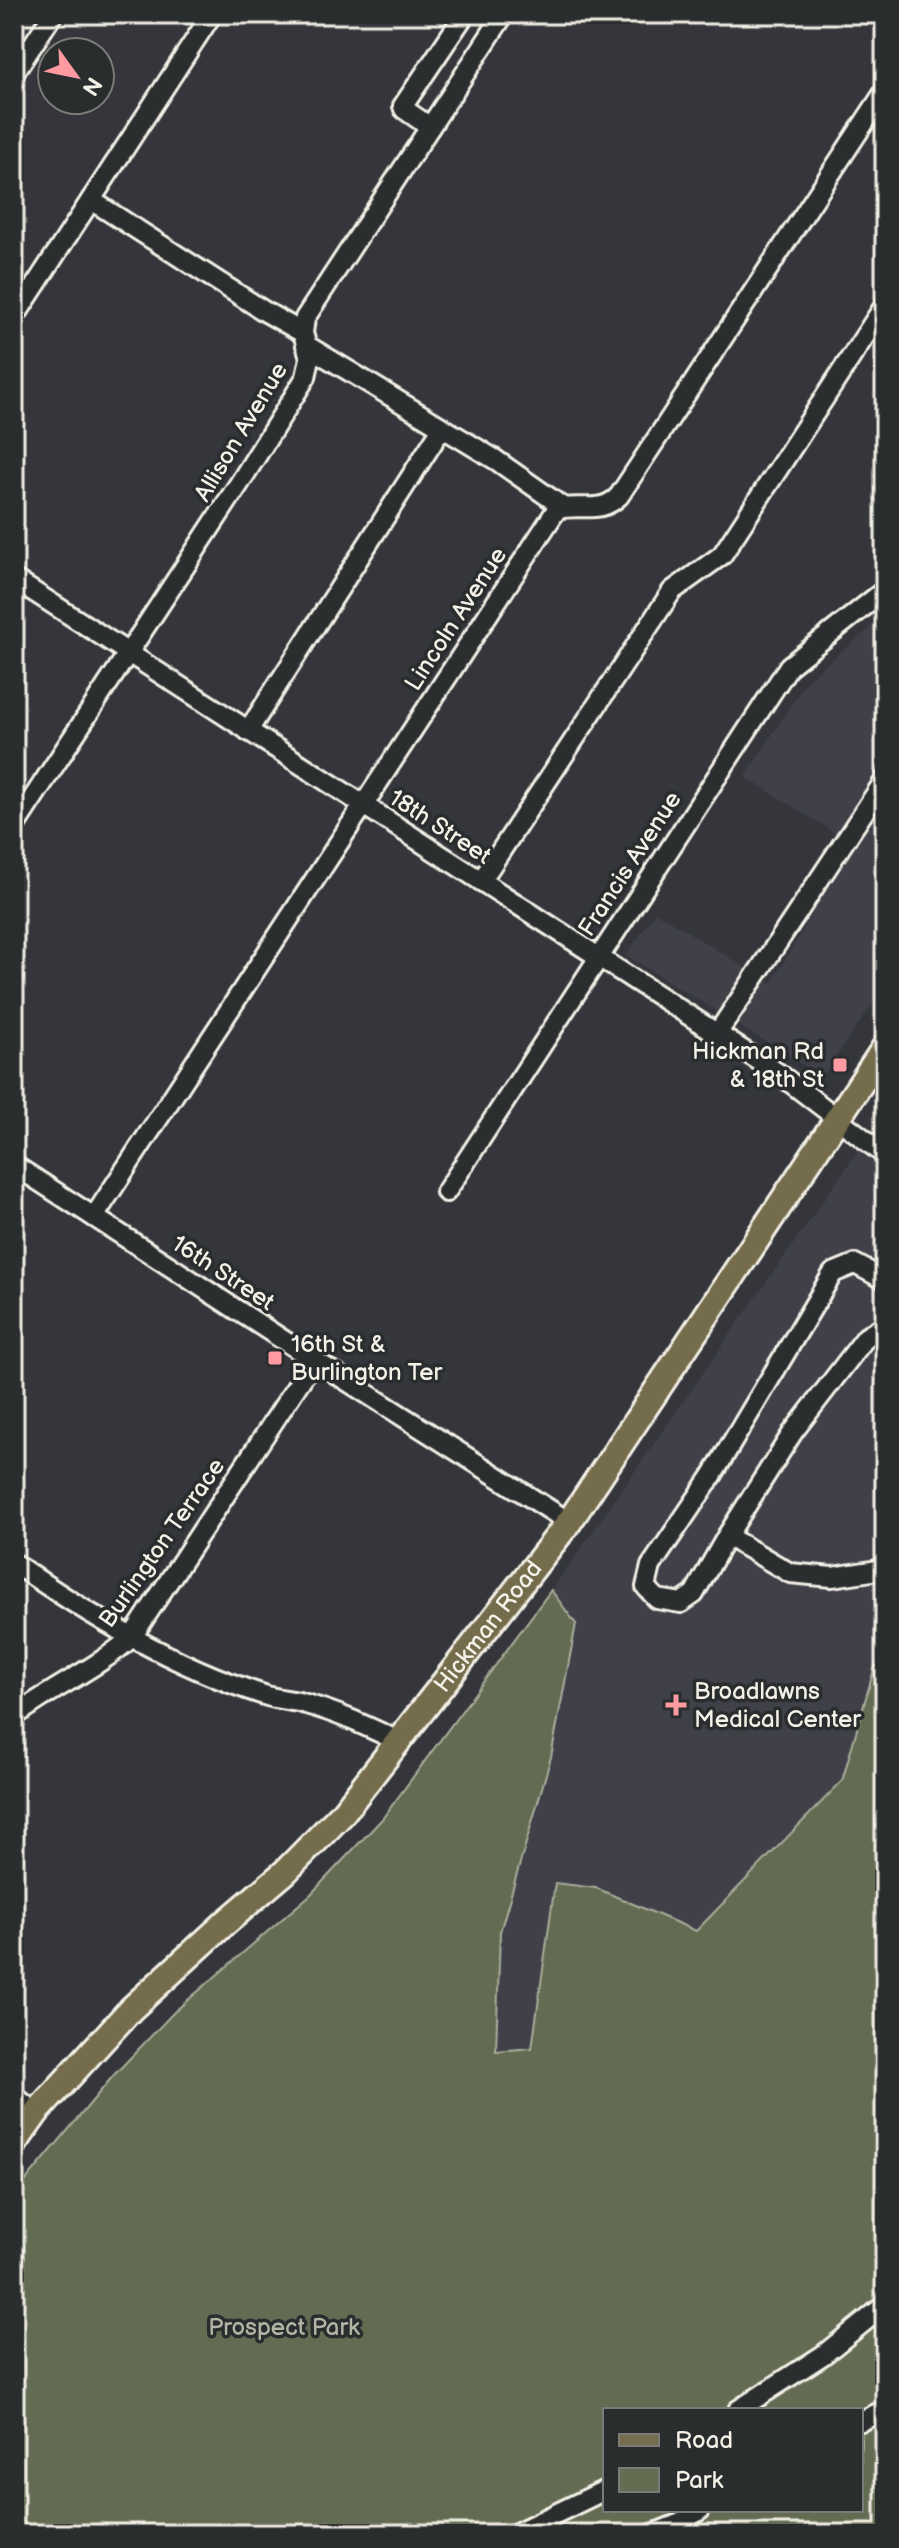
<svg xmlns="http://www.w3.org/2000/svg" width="899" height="2548" font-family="'Balsamiq Sans',sans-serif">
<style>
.built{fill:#40414a}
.green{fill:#646c52;stroke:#acae9d;stroke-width:2;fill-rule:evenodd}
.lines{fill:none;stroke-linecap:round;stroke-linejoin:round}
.minor-casing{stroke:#f4f1e8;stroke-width:24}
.major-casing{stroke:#f4f1e8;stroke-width:30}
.minor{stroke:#2a2d2e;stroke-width:18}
.major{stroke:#746c4b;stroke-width:24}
.poi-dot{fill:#ff9aa2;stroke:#2a2d2e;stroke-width:3}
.labels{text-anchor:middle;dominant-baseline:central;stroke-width:7;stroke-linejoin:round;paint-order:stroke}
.street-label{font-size:24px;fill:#f4f1e8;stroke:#2a2d2e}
.poi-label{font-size:24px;fill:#f4f1e8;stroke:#2a2d2e;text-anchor:start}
.park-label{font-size:24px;fill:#b3b5a4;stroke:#2a2d2e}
</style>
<rect width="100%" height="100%" fill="#34363b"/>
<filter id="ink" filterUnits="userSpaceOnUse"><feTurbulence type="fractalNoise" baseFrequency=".0125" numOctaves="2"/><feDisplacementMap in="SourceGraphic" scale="16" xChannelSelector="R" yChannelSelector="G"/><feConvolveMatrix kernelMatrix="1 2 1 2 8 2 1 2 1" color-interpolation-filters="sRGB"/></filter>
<g filter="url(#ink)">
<!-- built -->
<g class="built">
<path d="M 885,616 L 885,986 L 822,1077 L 626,955 L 656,912 L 771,984 L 853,844 L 745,777 L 807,680 Z"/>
<path d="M 885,1112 L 885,2103 L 719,2357 L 310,1895 L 382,1819 L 568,1567 Z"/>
</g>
<!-- green -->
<path class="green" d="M 551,1590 L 576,1624 L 551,1757 L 500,1932 L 496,2051 L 532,2048 L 555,1883 L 596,1888 L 696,1931 L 842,1781 L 875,1666 L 885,1664 L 885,2534 L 14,2534 L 14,2195 L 113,2076 L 174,2012 L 310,1895 L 382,1819 ZM 605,2410 L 861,2410 L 861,2510 L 605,2510 Z"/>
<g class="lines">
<defs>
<g id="minor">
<path d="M 14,73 L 53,14"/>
<path d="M 430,127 L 404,109 L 403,106 L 465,14"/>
<path d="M 91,200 L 264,311 L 303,333"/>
<path d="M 14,318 L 212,14"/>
<path d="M 306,345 L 496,460 L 563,507"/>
<path d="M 14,579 L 778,1073 L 885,1155"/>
<path d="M 248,731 L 442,428"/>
<path d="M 14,827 L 239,484 L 306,377 L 310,358 L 303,333 L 305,318 L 504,14"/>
<path d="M 481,881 L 672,591 L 722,555 L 885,305"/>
<path d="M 717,1034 L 885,780"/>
<path d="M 14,1165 L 314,1360 L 569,1522"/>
<path d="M 446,1192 L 789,666 L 885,590"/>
<path d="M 94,1217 L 557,509 C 581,503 600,515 619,496 L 885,91"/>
<path d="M 885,1325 L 866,1337 L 793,1432 L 727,1536 L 790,1573 L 832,1577 L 885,1569"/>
<path d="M 727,1536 L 694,1594 L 681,1603 L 657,1599 L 646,1587 L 651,1566 L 712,1476 L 833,1273 L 855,1264 L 885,1280"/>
<path d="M 14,1563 C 91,1617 174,1666 264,1695 C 278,1700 293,1700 306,1704 C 339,1713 368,1727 398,1741"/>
<path d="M 14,1717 C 51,1688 97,1669 132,1637 L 314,1360"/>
<path d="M 14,2096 L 36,2113"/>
<path d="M 738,2410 L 823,2355 L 885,2305"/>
<path d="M 861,2421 L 885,2410"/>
<path d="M 514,2534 L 605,2490"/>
<path d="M 653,2534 L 678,2524 L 700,2510"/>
</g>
<g id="major">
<path id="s1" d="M 14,2144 L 36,2113 L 131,2009 L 224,1924 L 285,1872 L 341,1815 L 569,1522 L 885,1047"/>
</g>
</defs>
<!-- minor casing -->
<use href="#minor" class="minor-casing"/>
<!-- major casing -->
<use href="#major" class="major-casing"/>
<!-- minor -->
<use href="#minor" class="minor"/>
<!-- major -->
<use href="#major" class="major"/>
</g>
</g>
<!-- markers -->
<g class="poi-dot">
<rect x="832" y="1057" width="16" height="16" rx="4"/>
<rect x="267" y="1350" width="16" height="16" rx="4"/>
<path d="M672 1693h8v8h8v8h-8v8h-8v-8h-8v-8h8z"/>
</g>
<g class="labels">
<!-- street labels -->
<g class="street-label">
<text transform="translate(241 432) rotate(-59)">Allison Avenue</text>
<text transform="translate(456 619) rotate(-57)">Lincoln Avenue</text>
<text transform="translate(440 827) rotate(33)">18th Street</text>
<text transform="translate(630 864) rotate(-57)">Francis Avenue</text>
<text transform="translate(223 1273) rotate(33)">16th Street</text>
<text transform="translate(162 1543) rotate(-55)">Burlington Terrace</text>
<text stroke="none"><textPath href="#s1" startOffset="704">Hickman Road</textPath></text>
</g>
<!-- poi labels -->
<g class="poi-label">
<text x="824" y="1051" text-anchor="end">Hickman Rd<tspan x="824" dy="28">&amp; 18th St</tspan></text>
<text x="291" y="1344">16th St &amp;<tspan x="291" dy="28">Burlington Ter</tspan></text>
<text x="694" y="1691">Broadlawns<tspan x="694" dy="28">Medical Center</tspan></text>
</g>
<!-- park labels -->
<g class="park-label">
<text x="284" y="2327">Prospect Park</text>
</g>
</g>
<!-- margin -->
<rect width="899" height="2548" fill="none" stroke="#2a2d2e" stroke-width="48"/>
<rect x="24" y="24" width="851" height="2500" fill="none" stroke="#f4f1e8" stroke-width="3" filter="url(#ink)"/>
<!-- legend -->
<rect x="603" y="2408" width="260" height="104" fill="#2a2d2e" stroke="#7b7b78" stroke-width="2"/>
<rect x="619" y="2434" width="40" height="12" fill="#746c4b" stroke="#7b7b78" stroke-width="2"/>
<text x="675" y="2448" font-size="24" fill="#f4f1e8">Road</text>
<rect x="619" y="2468" width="40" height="24" fill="#646c52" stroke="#7b7b78" stroke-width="2"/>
<text x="675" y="2488" font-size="24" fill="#f4f1e8">Park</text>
<!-- north arrow -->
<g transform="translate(76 76) rotate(123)"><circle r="38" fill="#2a2d2e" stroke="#7b7b78" stroke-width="2"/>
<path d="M0-6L14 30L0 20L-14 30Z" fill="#ff9aa2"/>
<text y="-12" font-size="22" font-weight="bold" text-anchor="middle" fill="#f4f1e8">N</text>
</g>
</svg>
